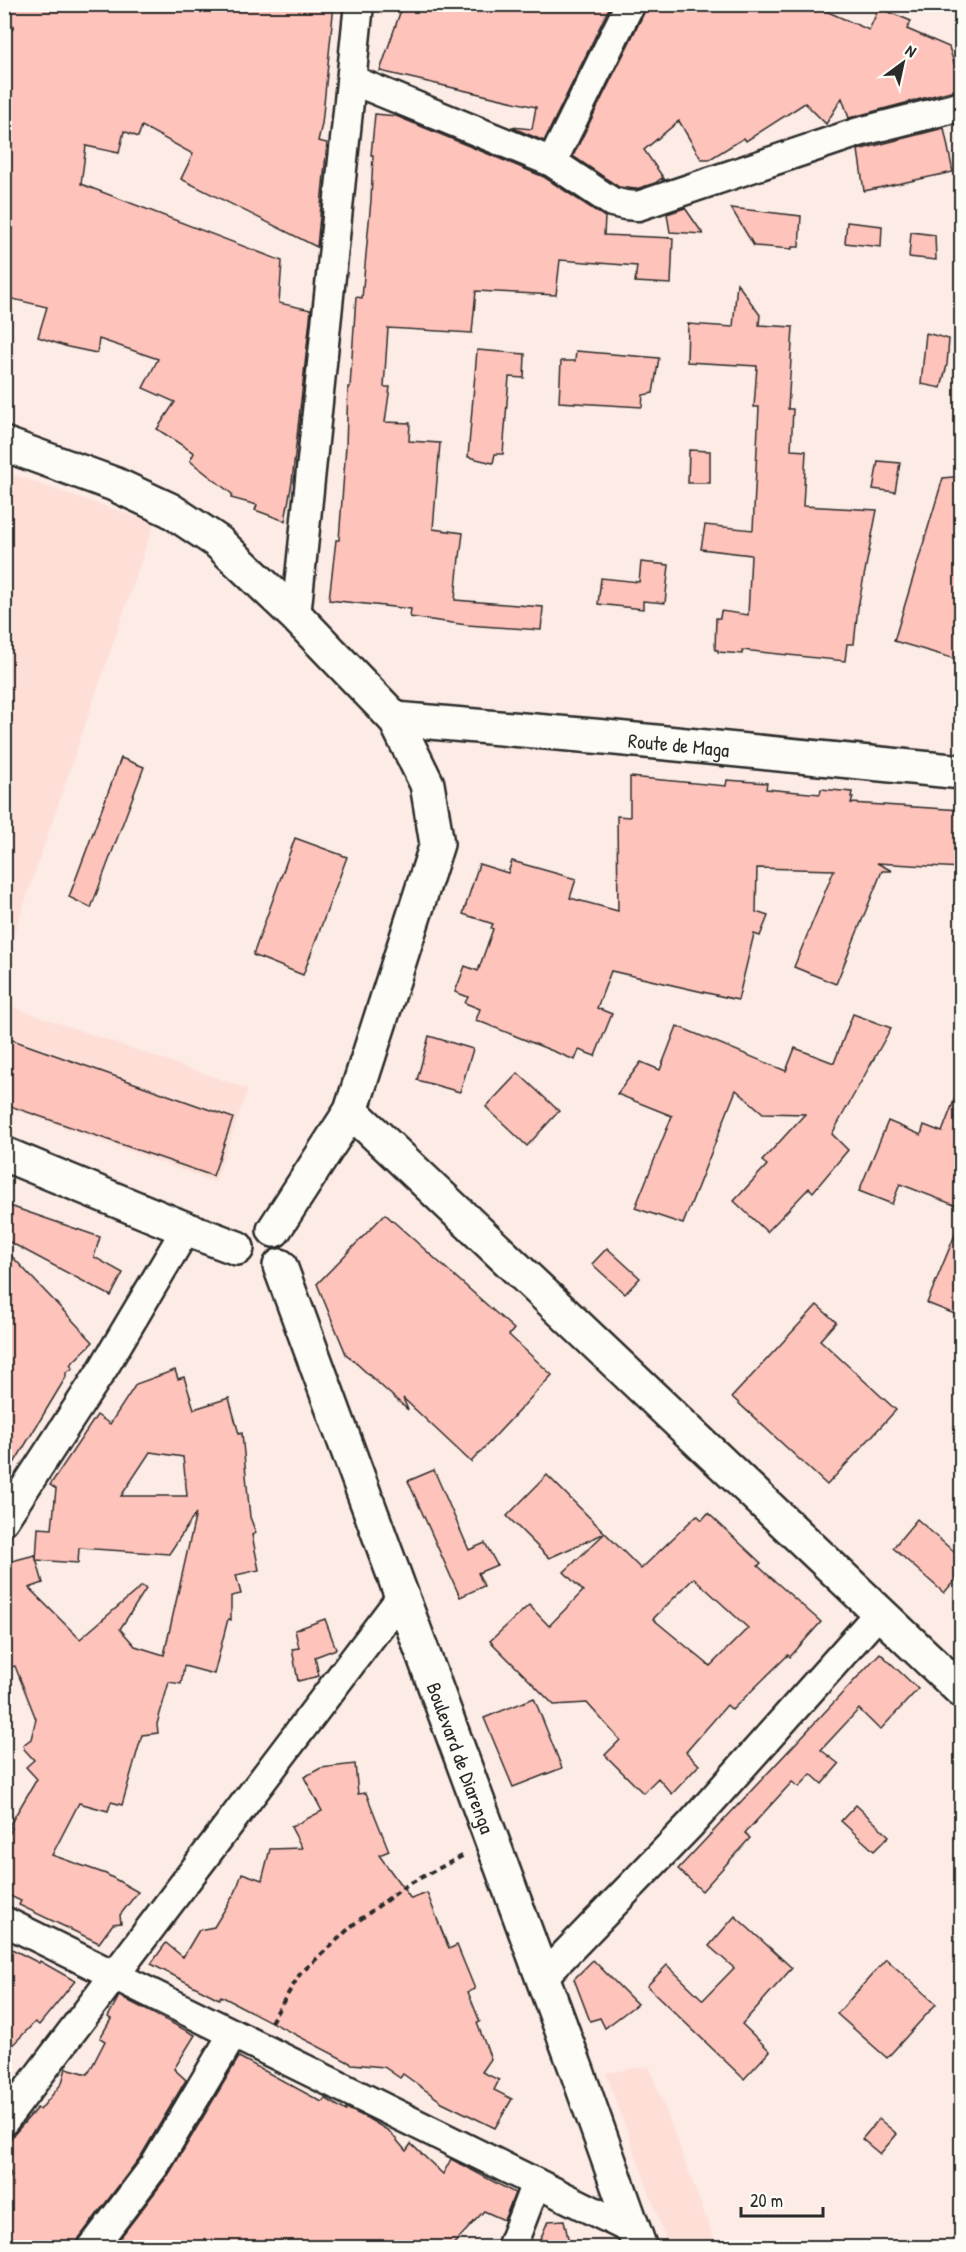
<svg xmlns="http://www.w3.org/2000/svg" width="966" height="2252" font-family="'Patrick Hand',sans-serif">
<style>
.built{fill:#fddfd8}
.building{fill:#fec3ba;stroke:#2b2b2b;stroke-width:1.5;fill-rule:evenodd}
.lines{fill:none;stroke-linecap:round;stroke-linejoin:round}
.minor-casing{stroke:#2b2b2b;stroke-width:33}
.secondary-casing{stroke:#2b2b2b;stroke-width:38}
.primary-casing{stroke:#2b2b2b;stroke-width:38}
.path{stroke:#2b2b2b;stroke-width:4;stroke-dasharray:6 4.5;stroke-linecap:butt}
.minor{stroke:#fdfcf7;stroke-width:28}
.secondary{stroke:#fdfcf7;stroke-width:33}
.primary{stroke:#fdfcf7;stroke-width:33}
.labels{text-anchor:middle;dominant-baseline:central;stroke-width:5;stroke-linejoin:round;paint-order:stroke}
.street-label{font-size:20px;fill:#2b2b2b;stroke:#fdfcf7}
</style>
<rect width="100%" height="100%" fill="#fdebe5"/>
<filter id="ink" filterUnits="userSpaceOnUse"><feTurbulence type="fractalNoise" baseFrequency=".0167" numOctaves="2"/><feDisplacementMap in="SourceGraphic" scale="12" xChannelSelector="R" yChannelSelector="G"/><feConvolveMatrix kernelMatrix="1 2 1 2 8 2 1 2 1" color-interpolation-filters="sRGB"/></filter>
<g filter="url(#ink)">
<!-- built -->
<g class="built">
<path d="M 5,472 L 154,523 L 5,960 L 4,472 Z"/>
<path d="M 4,1004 L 248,1089 L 215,1182 L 5,1106 Z"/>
<path d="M 649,2066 L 717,2247 L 669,2247 L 606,2073 Z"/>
</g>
<!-- building -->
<g class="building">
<path d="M 4,4 L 334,4 L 322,124 L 318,141 L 327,143 L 317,247 L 181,179 L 193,154 L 142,126 L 138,137 L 124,131 L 119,153 L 86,146 L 81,184 L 282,261 L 279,303 L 311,310 L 292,482 L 285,521 L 255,510 L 257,505 L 231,498 L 232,494 L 190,461 L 194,453 L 157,429 L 175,402 L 143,388 L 158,359 L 99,339 L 97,353 L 68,347 L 38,337 L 47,307 L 4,297 L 4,43 L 14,26 L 4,18 Z"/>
<path d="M 403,4 L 611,4 L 544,141 L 511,127 L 532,129 L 536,107 L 380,71 Z"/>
<path d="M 646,4 L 810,4 L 869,30 L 879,8 L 911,21 L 907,29 L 949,47 L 962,88 L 849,118 L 842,98 L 826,124 L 805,103 L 746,141 L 744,138 L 710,159 L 701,159 L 679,121 L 644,150 L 665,180 L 662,180 L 662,178 L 655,183 L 636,189 L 619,187 L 573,156 L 645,11 Z"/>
<path d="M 375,114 L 396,116 L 544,177 L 605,217 L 604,235 L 673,238 L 671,284 L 635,282 L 637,266 L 560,260 L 556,295 L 476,291 L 472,333 L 388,328 L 384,387 L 390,387 L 385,422 L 410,423 L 409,441 L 440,443 L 433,529 L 463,533 L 460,557 L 459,557 L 455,600 L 543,607 L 541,630 L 467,625 L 410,617 L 411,609 L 329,600 L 336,540 L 339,540 L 346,446 L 348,387 L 350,387 L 356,297 L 362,298 L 371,200 L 373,155 L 371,155 Z"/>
<path d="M 944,128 L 953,172 L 864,191 L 858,150 Z"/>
<path d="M 685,208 L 703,234 L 670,232 L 667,214 Z"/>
<path d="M 731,208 L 801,216 L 799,247 L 792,247 L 792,249 L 754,246 Z"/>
<path d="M 847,222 L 882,226 L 881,247 L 845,243 Z"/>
<path d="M 911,232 L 935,235 L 936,260 L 909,257 Z"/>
<path d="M 737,283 L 760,315 L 759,325 L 793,327 L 788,409 L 793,409 L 791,450 L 806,451 L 803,506 L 877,510 L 858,607 L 854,644 L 847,644 L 845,661 L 742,650 L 742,654 L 718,652 L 718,650 L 715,650 L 716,618 L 720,618 L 721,611 L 748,615 L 751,555 L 701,549 L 705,525 L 753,530 L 759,407 L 754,407 L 757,366 L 687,362 L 688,324 L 733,327 Z"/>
<path d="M 926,333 L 949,339 L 947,365 L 941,388 L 921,384 Z"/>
<path d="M 477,350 L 525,354 L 524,378 L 509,377 L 503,454 L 495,454 L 493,463 L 468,457 Z"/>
<path d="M 576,351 L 659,358 L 653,393 L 643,395 L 642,407 L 559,402 L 561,361 L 575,361 Z"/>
<path d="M 689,450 L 710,451 L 710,483 L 688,483 Z"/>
<path d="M 878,461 L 900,463 L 895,492 L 873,489 Z"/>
<path d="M 962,476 L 962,661 L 894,641 L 943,478 Z"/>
<path d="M 641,562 L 669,565 L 665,603 L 643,601 L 643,609 L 598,604 L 601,578 L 639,582 Z"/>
<path d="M 121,758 L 144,767 L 91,908 L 69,897 Z"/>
<path d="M 630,777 L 726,786 L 727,780 L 767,783 L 766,789 L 820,794 L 821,789 L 852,792 L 851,797 L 853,797 L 851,803 L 962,810 L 961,868 L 877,863 L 892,871 L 882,871 L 836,984 L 794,967 L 834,870 L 757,868 L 756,912 L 768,916 L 760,936 L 754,934 L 738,1000 L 611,971 L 597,1008 L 612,1014 L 595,1056 L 579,1050 L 575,1060 L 476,1020 L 480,1009 L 465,1003 L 468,997 L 455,992 L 465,966 L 478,971 L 493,929 L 491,928 L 493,924 L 463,914 L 479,864 L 508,873 L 512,861 L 576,879 L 570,898 L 618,911 L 617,816 L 630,817 Z"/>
<path d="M 295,838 L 347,857 L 303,975 L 253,955 Z"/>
<path d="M 853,1014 L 891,1028 L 832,1134 L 848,1150 L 813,1192 L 809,1188 L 767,1232 L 734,1201 L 767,1165 L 762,1161 L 805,1114 L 763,1113 L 736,1090 L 683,1224 L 635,1208 L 672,1116 L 617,1094 L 641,1062 L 660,1070 L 677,1026 L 786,1071 L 795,1048 L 834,1063 Z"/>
<path d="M 429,1036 L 473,1049 L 460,1092 L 417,1080 Z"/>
<path d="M 4,1037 L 233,1118 L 213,1176 L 4,1104 Z"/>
<path d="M 518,1073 L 559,1111 L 527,1146 L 486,1107 Z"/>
<path d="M 960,1085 L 962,1085 L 962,1208 L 900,1184 L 892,1204 L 859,1191 L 888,1121 L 921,1135 L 924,1125 L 942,1132 Z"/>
<path d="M 4,1204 L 100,1237 L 94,1257 L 123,1273 L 111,1296 L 4,1239 Z"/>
<path d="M 385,1214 L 514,1329 L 509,1335 L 552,1375 L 471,1462 L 403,1398 L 408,1410 L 346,1354 L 317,1284 Z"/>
<path d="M 961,1220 L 962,1220 L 962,1317 L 927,1303 Z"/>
<path d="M 4,1248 L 93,1342 L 70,1365 L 73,1368 L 66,1373 L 66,1377 L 4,1480 Z"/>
<path d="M 607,1248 L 640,1278 L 625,1294 L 592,1264 Z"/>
<path d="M 817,1305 L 836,1322 L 820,1340 L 896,1410 L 827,1485 L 732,1397 Z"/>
<path d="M 175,1370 L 178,1379 L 184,1377 L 194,1409 L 229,1398 L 239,1434 L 242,1433 L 250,1517 L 256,1533 L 252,1535 L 259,1570 L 236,1575 L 241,1594 L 231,1596 L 231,1620 L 228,1619 L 214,1674 L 184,1666 L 181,1684 L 169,1682 L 157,1724 L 158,1733 L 142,1735 L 122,1805 L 111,1802 L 108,1811 L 79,1803 L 52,1855 L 106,1874 L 138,1892 L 120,1915 L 121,1923 L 113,1924 L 99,1943 L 19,1905 L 21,1901 L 4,1893 L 4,1845 L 12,1828 L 9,1826 L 37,1779 L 26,1767 L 34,1760 L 24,1749 L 23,1745 L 31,1739 L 36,1719 L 15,1666 L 4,1668 L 4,1563 L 35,1555 L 43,1583 L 29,1588 L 80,1639 L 142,1586 L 146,1589 L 120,1629 L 135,1646 L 164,1655 L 196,1513 L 169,1554 L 79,1548 L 78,1563 L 36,1560 L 38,1528 L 52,1529 L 56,1489 L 50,1485 L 97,1415 L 110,1424 L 136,1384 ZM 150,1452 L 183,1457 L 187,1496 L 121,1496 Z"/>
<path d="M 434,1470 L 469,1550 L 485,1543 L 497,1565 L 478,1573 L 484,1586 L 460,1597 L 408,1481 Z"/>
<path d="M 547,1475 L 605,1533 L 549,1558 L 507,1516 Z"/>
<path d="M 708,1513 L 761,1563 L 758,1566 L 821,1622 L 790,1657 L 788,1655 L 732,1710 L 727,1705 L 686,1752 L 699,1765 L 672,1794 L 658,1778 L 643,1793 L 605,1755 L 620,1740 L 587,1703 L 554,1705 L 490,1641 L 529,1605 L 549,1626 L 583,1591 L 564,1572 L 605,1533 L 641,1569 L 697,1515 L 702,1520 ZM 694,1578 L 748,1628 L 710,1666 L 653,1619 Z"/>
<path d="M 917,1519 L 962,1559 L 962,1572 L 944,1593 L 893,1548 Z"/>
<path d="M 325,1619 L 336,1649 L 315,1657 L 319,1676 L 298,1681 L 292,1649 L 299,1648 L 295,1630 Z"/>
<path d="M 880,1653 L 918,1689 L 880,1730 L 859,1709 L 821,1750 L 839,1764 L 822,1784 L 811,1774 L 799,1787 L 792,1782 L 745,1833 L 750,1838 L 702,1891 L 678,1869 Z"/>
<path d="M 534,1698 L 562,1768 L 513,1787 L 484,1718 Z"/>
<path d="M 355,1764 L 358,1794 L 366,1793 L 389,1851 L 379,1855 L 411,1899 L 427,1893 L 449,1949 L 457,1945 L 475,1989 L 468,1992 L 480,2022 L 477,2023 L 491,2059 L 482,2072 L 499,2080 L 494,2090 L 512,2099 L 495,2128 L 442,2102 L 403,2074 L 400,2078 L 384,2067 L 352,2064 L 221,1996 L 219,1999 L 151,1964 L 166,1943 L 183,1957 L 199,1930 L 214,1927 L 236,1891 L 242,1873 L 262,1880 L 270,1849 L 302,1848 L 291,1827 L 322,1811 L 304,1777 L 321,1768 Z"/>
<path d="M 856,1805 L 889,1836 L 874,1851 L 841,1821 Z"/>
<path d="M 735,1916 L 792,1968 L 742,2024 L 770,2051 L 744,2079 L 647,1986 L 667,1965 L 703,2000 L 734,1968 L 709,1946 Z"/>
<path d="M 4,1945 L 39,1963 L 40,1961 L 75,1981 L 39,2025 L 35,2022 L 4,2054 Z"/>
<path d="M 886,1959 L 936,2004 L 887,2058 L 837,2014 Z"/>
<path d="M 593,1960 L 637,2004 L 605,2028 L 600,2018 L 590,2021 L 574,1979 Z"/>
<path d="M 119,1996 L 195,2035 L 174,2069 L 186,2080 L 141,2156 L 79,2238 L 76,2247 L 4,2247 L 4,2181 L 12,2176 L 4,2163 L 4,2146 L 37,2108 L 40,2110 L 62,2083 L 66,2068 L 88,2074 L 105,2041 L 100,2038 L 111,2019 L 108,2017 Z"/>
<path d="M 239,2057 L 322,2102 L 325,2098 L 346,2111 L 346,2108 L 367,2118 L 389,2131 L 406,2151 L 411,2144 L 443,2174 L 451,2159 L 515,2193 L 504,2220 L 484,2211 L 451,2247 L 113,2247 L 169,2174 Z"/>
<path d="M 879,2119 L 897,2134 L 880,2154 L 862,2139 Z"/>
<path d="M 564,2220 L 570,2247 L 537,2247 L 548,2221 Z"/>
</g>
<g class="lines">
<defs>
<g id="minor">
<path d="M 352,80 L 552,162 L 612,202 L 625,205 L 638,206 L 859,132 L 962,106"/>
<path d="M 552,162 L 630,4"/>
<path d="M 296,616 L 359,4"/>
<path d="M 4,1520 L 104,1367 L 186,1229"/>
<path d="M 4,1921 L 634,2231"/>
<path d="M 542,1978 L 690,1825 L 879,1613"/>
<path d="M 4,2121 L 402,1596"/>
<path d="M 92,2248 L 155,2165 L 233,2034"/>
<path d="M 511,2248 L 536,2183"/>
</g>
<g id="secondary">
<path id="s1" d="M 395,719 L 605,737 L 962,772"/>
</g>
<g id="primary">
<path d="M 4,444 L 114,484 L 170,510 L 218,542 L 296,616 L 395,719 L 427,784 L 437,844 L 351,1111 L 274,1230"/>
<path d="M 351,1111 L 962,1691"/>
<path d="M 4,1154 L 186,1229 L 237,1248"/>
<path id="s2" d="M 280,1266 L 577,2071 L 640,2248"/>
</g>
</defs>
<!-- minor casing -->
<use href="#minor" class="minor-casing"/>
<!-- secondary casing -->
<use href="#secondary" class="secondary-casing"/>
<!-- primary casing -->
<use href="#primary" class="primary-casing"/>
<!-- path -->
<path class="path" d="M 271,2022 L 300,1974 L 354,1924 L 407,1885 L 466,1854"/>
<!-- minor -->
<use href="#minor" class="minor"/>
<!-- secondary -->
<use href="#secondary" class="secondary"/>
<!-- primary -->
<use href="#primary" class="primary"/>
</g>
</g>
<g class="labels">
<!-- street labels -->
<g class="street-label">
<text stroke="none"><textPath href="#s1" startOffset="285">Route de Maga</textPath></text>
<text stroke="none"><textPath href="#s2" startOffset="524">Boulevard de Diarenga</textPath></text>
</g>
</g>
<!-- margin -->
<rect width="966" height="2252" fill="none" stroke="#fdfcf7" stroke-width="24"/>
<rect x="12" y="12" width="942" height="2228" fill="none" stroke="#2b2b2b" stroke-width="2" filter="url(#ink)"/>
<!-- north arrow -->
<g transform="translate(903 63) rotate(33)" stroke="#fdfcf7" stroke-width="4.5" paint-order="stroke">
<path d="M0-4.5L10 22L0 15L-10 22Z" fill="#2b2b2b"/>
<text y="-9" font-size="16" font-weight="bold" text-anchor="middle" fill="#2b2b2b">N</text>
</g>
<!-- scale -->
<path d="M741 2207v9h82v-9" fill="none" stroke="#2b2b2b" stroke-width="3"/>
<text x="750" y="2207" font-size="18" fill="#2b2b2b" stroke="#fdfcf7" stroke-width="4.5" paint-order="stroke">20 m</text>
</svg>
